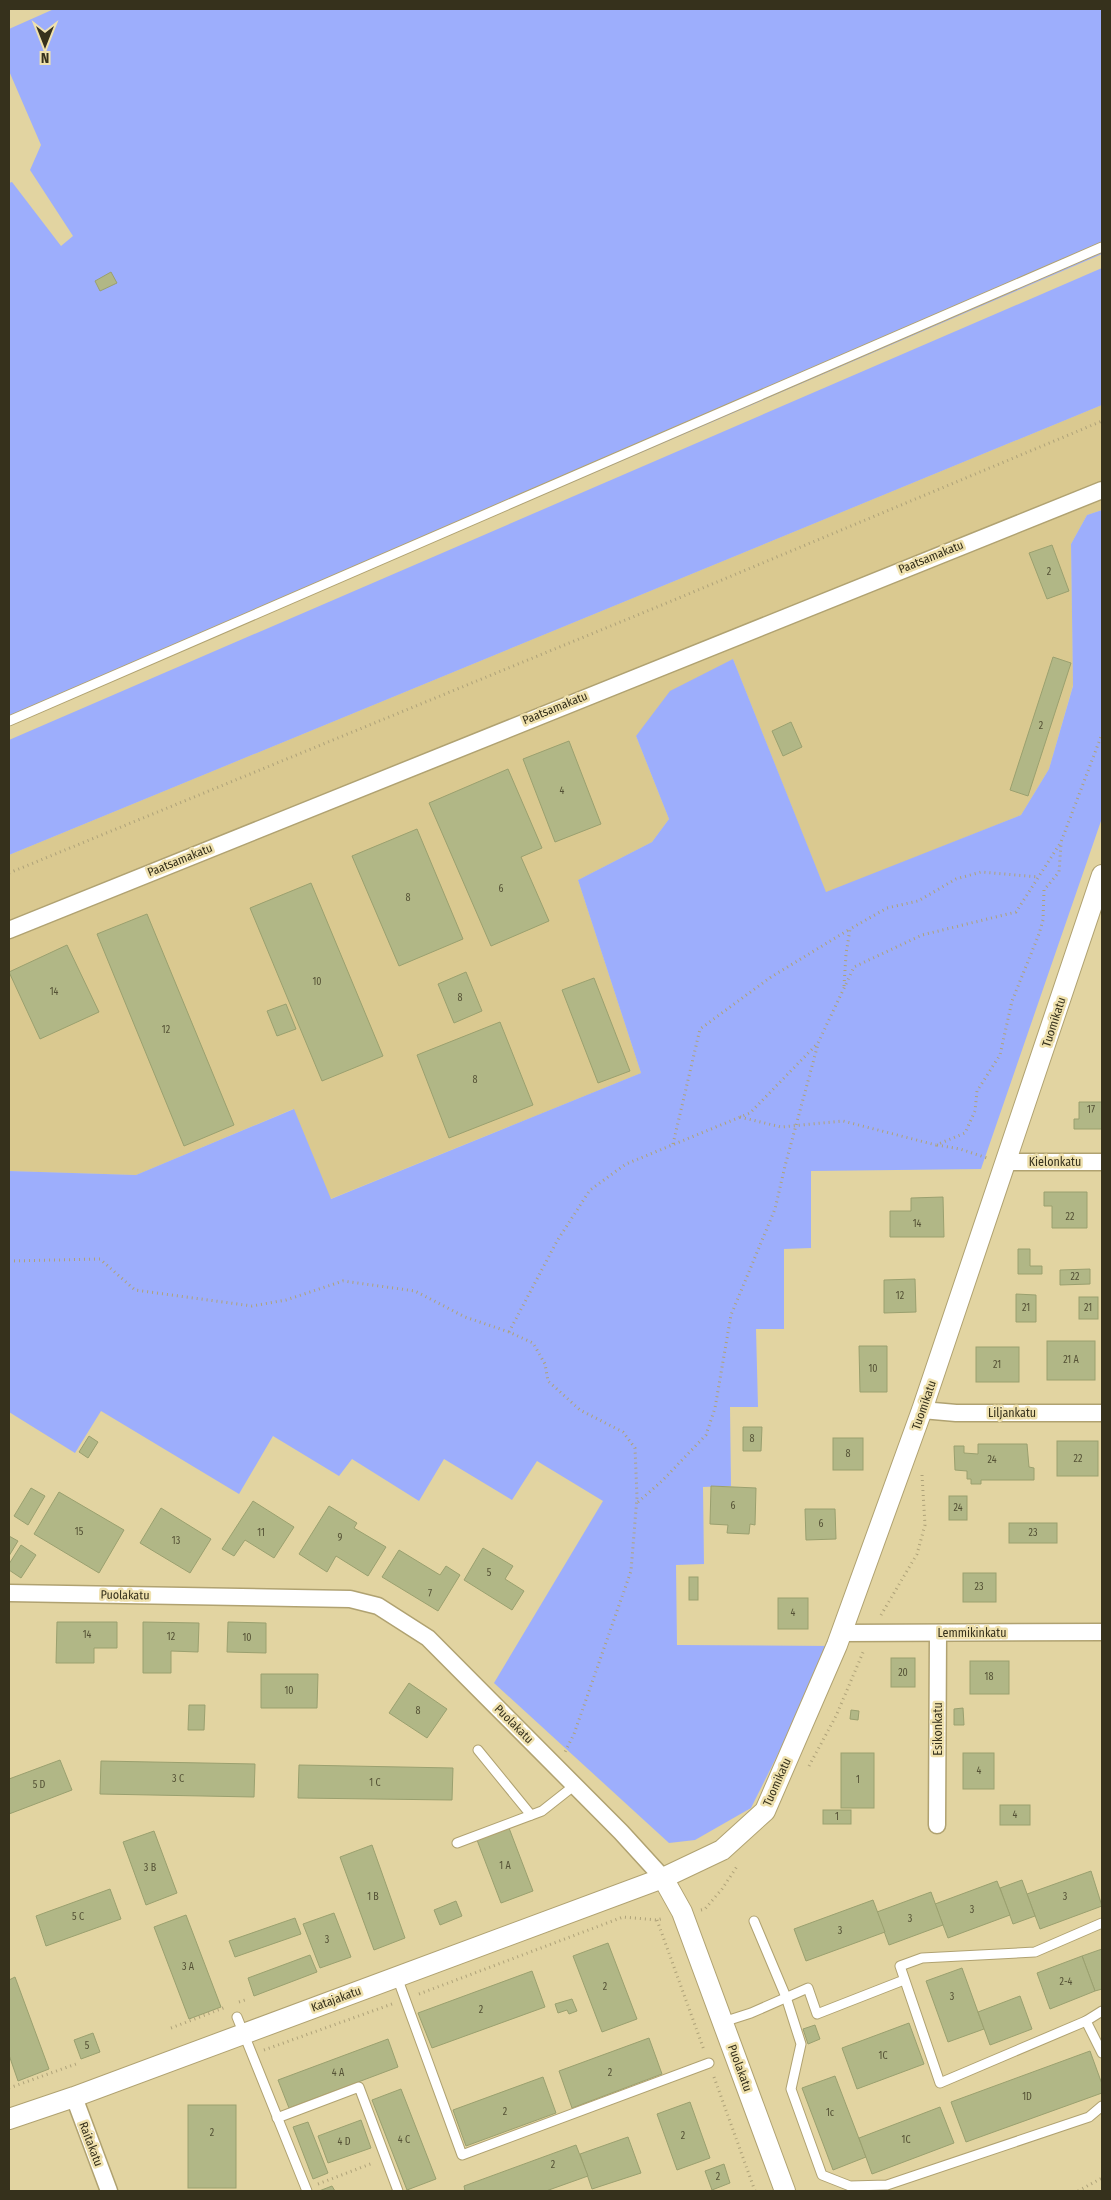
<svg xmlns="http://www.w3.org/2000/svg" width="1111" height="2200" font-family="'Fira Sans Condensed',sans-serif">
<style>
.built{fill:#dac990}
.green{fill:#9daefc}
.building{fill:#b1b786;stroke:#9aa06f}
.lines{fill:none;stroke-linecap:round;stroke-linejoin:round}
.service-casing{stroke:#b0a271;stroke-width:11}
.minor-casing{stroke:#b0a271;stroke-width:19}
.tertiary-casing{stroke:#b0a271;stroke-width:22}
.path{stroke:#aea279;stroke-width:3;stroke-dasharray:1 4;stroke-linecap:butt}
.service{stroke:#fff;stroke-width:9}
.minor{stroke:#fff;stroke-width:16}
.tertiary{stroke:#fff;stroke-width:20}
.labels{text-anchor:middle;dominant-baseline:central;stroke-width:5;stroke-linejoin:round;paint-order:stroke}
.number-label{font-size:10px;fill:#555236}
.street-label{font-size:12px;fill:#36311c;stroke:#efe1ae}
</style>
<rect width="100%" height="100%" fill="#e2d4a1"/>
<!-- built -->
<path class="built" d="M 1102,405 L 1102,510 L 1087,515 L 1071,544 L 1073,685 L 1049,769 L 1021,815 L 826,893 L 733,659 L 636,736 L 669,819 L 652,842 L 578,880 L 641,1073 L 330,1199 L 293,1109 L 136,1175 L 9,1171 L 9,855 Z"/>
<!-- green -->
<g class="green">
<path d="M 54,9 L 1102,9 L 1102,254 L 9,725 L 9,183 L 12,182 L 61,246 L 73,236 L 30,170 L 41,145 L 9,71 L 9,29 Z"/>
<path d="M 1102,268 L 1102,405 L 9,855 L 9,740 Z"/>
<path d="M 1102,510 L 1102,818 L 981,1169 L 811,1171 L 811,1248 L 784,1249 L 784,1329 L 756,1329 L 758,1407 L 730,1407 L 731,1486 L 703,1487 L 704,1564 L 676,1565 L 677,1645 L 832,1646 L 751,1808 L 695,1840 L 669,1843 L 494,1683 L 603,1501 L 537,1461 L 512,1500 L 444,1459 L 419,1501 L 352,1459 L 339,1476 L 273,1436 L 239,1494 L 101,1411 L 75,1453 L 9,1412 L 9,1171 L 136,1175 L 294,1109 L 331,1199 L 641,1073 L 578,880 L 652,842 L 669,819 L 636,736 L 670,691 L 733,659 L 826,892 L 1021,815 L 1049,769 L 1073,686 L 1071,544 L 1087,515 Z"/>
</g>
<!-- building -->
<g class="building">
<path d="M 111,272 L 117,283 L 100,291 L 95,281 Z"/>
<path d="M 1052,545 L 1069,591 L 1047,599 L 1029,553 Z"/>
<path d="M 1053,657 L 1071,663 L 1028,796 L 1010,790 Z"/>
<path d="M 791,722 L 802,747 L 783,756 L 772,731 Z"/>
<path d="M 569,741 L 601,824 L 555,842 L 523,759 Z"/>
<path d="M 508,769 L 542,848 L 521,857 L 549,921 L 491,946 L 429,803 Z"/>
<path d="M 417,829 L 463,939 L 399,966 L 352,856 Z"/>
<path d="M 311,883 L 383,1056 L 322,1081 L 250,908 Z"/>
<path d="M 147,914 L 234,1125 L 184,1146 L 97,934 Z"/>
<path d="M 67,945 L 99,1012 L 40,1039 L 9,972 Z"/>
<path d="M 466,972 L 482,1011 L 454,1023 L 438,984 Z"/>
<path d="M 594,978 L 630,1071 L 598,1083 L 562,990 Z"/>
<path d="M 286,1004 L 296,1029 L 277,1036 L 267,1011 Z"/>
<path d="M 500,1022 L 533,1105 L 449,1138 L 417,1055 Z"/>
<path d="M 1079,1102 L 1102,1102 L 1102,1129 L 1074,1129 L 1074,1119 L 1079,1119 Z"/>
<path d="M 1044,1192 L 1087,1192 L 1087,1228 L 1052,1228 L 1052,1206 L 1044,1206 Z"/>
<path d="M 943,1197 L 944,1237 L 890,1237 L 890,1211 L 911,1211 L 911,1198 Z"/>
<path d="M 1018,1249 L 1030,1249 L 1030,1266 L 1042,1266 L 1042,1274 L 1018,1274 Z"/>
<path d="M 1090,1269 L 1090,1284 L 1060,1285 L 1060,1270 Z"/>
<path d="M 915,1279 L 916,1312 L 884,1313 L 884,1280 Z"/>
<path d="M 1016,1294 L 1036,1295 L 1036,1322 L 1016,1322 Z"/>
<rect x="1079" y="1297" width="19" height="22"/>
<rect x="1047" y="1341" width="48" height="39"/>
<path d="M 859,1346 L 887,1346 L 887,1392 L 860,1392 Z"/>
<rect x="976" y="1347" width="43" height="35"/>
<path d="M 743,1427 L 762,1427 L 761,1451 L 743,1451 Z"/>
<path d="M 89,1436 L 98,1442 L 88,1458 L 79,1452 Z"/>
<rect x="833" y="1438" width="30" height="32"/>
<rect x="1057" y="1441" width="41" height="35"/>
<path d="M 978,1444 L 1027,1444 L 1029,1467 L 1034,1468 L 1034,1480 L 981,1480 L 981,1484 L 971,1484 L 971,1479 L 967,1479 L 967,1471 L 955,1470 L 954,1446 L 964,1446 L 964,1453 L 978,1454 Z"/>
<path d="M 711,1486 L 756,1488 L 755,1525 L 750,1524 L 749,1534 L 727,1533 L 728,1525 L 710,1524 Z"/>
<path d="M 31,1488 L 45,1496 L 28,1525 L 14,1516 Z"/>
<path d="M 59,1492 L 124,1530 L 99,1573 L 34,1534 Z"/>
<rect x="949" y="1496" width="18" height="24"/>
<path d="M 253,1501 L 294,1527 L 274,1558 L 245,1540 L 234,1556 L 222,1549 Z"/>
<path d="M 329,1506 L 357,1523 L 354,1528 L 386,1547 L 368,1576 L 336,1556 L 327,1572 L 299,1554 Z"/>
<path d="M 161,1508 L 211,1539 L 190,1573 L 140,1543 Z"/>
<path d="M 805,1509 L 835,1509 L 836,1539 L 806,1540 Z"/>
<rect x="1009" y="1523" width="48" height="20"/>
<path d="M 9,1536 L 18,1541 L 9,1556 Z"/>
<path d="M 21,1545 L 36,1555 L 21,1578 L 9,1570 L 9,1564 Z"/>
<path d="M 483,1548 L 513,1566 L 505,1579 L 524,1591 L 512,1610 L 464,1580 Z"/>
<path d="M 399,1550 L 440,1575 L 446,1566 L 460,1575 L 438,1611 L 382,1577 Z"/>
<rect x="963" y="1573" width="33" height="29"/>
<rect x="689" y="1577" width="9" height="23"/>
<rect x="778" y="1598" width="30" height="31"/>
<path d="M 57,1622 L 117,1622 L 117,1648 L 94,1648 L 94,1663 L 56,1663 Z"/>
<path d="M 143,1622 L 199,1623 L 198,1652 L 171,1651 L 171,1673 L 143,1673 Z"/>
<path d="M 228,1622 L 266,1623 L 266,1653 L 227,1652 Z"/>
<rect x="891" y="1658" width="24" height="29"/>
<rect x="970" y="1661" width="39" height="33"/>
<path d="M 261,1674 L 318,1674 L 317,1708 L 261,1708 Z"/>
<path d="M 409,1683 L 447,1709 L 427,1738 L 389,1713 Z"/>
<path d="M 189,1705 L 205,1705 L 204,1730 L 188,1730 Z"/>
<path d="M 963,1708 L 964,1725 L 954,1725 L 954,1709 Z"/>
<path d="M 851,1710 L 859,1711 L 858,1720 L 850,1719 Z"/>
<rect x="841" y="1753" width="33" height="55"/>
<rect x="963" y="1753" width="31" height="36"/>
<path d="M 60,1760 L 72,1790 L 9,1814 L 9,1779 Z"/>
<path d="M 101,1761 L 255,1764 L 254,1797 L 100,1794 Z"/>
<path d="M 299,1765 L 453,1768 L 452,1800 L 298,1798 Z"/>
<rect x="1000" y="1805" width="30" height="20"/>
<rect x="823" y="1810" width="28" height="14"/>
<path d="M 509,1828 L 533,1891 L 501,1903 L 477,1840 Z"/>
<path d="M 154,1831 L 177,1893 L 146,1905 L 123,1842 Z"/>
<path d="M 372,1845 L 405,1938 L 374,1950 L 340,1857 Z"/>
<path d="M 1091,1871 L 1102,1906 L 1040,1929 L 1027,1894 Z"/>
<path d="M 1022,1880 L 1035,1916 L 1013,1924 L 1000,1888 Z"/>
<path d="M 997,1881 L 1010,1915 L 948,1938 L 935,1904 Z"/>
<path d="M 110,1889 L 121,1919 L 46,1946 L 36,1916 Z"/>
<path d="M 931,1892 L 943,1925 L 889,1945 L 877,1912 Z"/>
<path d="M 873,1900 L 885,1932 L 806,1961 L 794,1929 Z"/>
<path d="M 456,1901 L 462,1916 L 440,1925 L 434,1910 Z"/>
<path d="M 334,1913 L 351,1957 L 320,1968 L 303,1924 Z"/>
<path d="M 186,1915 L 221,2007 L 189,2019 L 154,1927 Z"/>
<path d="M 295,1918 L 301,1934 L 235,1957 L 229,1941 Z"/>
<path d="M 608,1943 L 637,2019 L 602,2032 L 573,1956 Z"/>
<path d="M 1102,1949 L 1102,1989 L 1095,1991 L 1082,1956 Z"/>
<path d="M 310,1955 L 317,1972 L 254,1996 L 248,1978 Z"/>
<path d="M 1082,1956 L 1095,1991 L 1050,2009 L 1037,1973 Z"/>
<path d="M 962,1968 L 984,2029 L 948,2042 L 926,1981 Z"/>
<path d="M 532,1971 L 545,2007 L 432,2048 L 418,2013 Z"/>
<path d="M 15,1977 L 49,2069 L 18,2081 L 9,2055 L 9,1980 Z"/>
<path d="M 1020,1996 L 1032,2029 L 990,2045 L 978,2012 Z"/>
<path d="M 572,1999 L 577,2011 L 569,2014 L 567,2010 L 558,2013 L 555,2004 Z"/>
<path d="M 909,2023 L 924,2064 L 857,2089 L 842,2048 Z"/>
<path d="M 815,2025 L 820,2039 L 808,2044 L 803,2029 Z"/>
<path d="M 93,2033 L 100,2052 L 81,2059 L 74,2040 Z"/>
<path d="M 649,2038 L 662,2074 L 572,2108 L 559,2071 Z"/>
<path d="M 388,2039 L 398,2067 L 289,2108 L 278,2080 Z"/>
<path d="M 1090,2051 L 1102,2084 L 1102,2093 L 966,2142 L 951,2102 Z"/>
<path d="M 835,2076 L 866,2157 L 833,2170 L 802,2088 Z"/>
<path d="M 543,2077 L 556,2113 L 466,2146 L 453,2110 Z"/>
<path d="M 401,2089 L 436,2179 L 407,2190 L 372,2100 Z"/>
<path d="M 690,2102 L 710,2158 L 677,2170 L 657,2114 Z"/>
<rect x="188" y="2105" width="48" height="83"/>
<path d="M 940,2107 L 954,2143 L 872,2174 L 859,2138 Z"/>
<path d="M 361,2120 L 371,2148 L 328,2163 L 318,2136 Z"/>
<path d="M 308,2122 L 328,2173 L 313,2179 L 293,2127 Z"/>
<path d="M 628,2137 L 641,2173 L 592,2189 L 580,2154 Z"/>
<path d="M 576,2145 L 588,2176 L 546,2191 L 465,2191 L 464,2186 Z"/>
<path d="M 724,2164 L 730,2183 L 712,2190 L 705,2171 Z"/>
<path d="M 332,2186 L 335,2191 L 319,2191 Z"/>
</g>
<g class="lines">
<defs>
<g id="service">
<path d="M 9,721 L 1102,247"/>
<path d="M 478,1750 L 531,1815"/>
<path d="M 457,1843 L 542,1811 L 575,1785"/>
<path d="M 754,1921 L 786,1997 L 801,2044 L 791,2089 L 822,2175 L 850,2186 L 887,2185 L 1089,2117 L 1102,2106"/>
<path d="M 397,1977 L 462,2155 L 709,2063"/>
<path d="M 1102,2011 L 1086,2021 L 1102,2053"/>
<path d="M 237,2017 L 307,2191"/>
<path d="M 1086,2021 L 940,2083 L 900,1966 L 922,1958 L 1035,1952 L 1102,1923"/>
<path d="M 723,2022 L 751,2013 L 808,1988 L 817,2014 L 904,1980"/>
<path d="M 277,2118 L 359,2087 L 398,2191"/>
</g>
<g id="minor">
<path d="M 9,930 L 1102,490"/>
<path d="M 1007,1162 L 1102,1162"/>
<path d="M 922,1410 L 956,1413 L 1102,1413"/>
<path d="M 9,1593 L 350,1599 L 378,1606 L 428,1638 L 621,1832 L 663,1878"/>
<path d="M 841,1633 L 1102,1632"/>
<path d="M 937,1825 L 938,1633"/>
<path d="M 74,2097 L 109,2191"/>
</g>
<g id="tertiary">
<path d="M 663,1878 L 682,1912 L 785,2191"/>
<path d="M 9,2119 L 74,2097 L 663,1878 L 722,1850 L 765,1811 L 837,1645 L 922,1410 L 1102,875"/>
</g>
</defs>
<!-- service casing -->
<use href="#service" class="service-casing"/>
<!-- minor casing -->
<use href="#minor" class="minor-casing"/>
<!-- tertiary casing -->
<use href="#tertiary" class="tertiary-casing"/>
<!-- path -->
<g class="path">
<path d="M 9,873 L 674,600 L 1102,421"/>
<path d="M 844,986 L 846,954 L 850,929 L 887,908 L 918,901 L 956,879 L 981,872 L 1039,877"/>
<path d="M 740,1117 L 781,1127 L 843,1121 L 936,1145 L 965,1133 L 975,1111 L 977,1091 L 1000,1055 L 1012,1001 L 1039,934 L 1043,920 L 1044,890 L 1059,872 L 1061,844"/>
<path d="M 673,1144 L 700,1029 L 771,977 L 850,929"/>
<path d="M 937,1145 L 960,1149 L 987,1158"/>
<path d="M 9,1261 L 100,1259 L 135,1290 L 252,1306 L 286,1300 L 343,1281 L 415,1291 L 465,1317 L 509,1332 L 533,1343 L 545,1364 L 548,1381 L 580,1410 L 623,1432 L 635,1448 L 637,1497 L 631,1571 L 574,1734 L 565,1752"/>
<path d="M 509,1332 L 557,1241 L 590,1190 L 626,1164 L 750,1113 L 818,1043 L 854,967 L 922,935 L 1016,912 L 1061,842 L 1102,734"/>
<path d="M 638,1502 L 662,1481 L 706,1435 L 715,1408 L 731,1315 L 775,1209 L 785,1166 L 818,1044"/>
<path d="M 881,1615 L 917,1554 L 925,1525 L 922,1475"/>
<path d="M 809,1766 L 836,1716 L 864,1650"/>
<path d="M 701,1910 L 705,1909 L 722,1889 L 738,1865"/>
<path d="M 657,1920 L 704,2050"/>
<path d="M 419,1994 L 623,1917 L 657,1920 L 664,1918"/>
<path d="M 239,2002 L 248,1999"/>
<path d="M 171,2028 L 226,2007"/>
<path d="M 264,2050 L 392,2004"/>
<path d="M 714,2077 L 755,2191"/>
<path d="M 9,2088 L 76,2064"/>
<path d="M 318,2184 L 373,2163"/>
<path d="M 1078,2191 L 1102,2178"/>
</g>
<!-- service -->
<use href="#service" class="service"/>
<!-- minor -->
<use href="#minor" class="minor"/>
<!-- tertiary -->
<use href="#tertiary" class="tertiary"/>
</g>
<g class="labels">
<!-- number labels -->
<g class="number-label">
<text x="1049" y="572">2</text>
<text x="1041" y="726">2</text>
<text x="562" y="791">4</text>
<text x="501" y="889">6</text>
<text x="408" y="898">8</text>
<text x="317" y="982">10</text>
<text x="54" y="992">14</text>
<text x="460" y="998">8</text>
<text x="166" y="1030">12</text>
<text x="475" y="1080">8</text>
<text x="1091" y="1110">17</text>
<text x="1070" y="1217">22</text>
<text x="917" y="1224">14</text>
<text x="1075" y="1277">22</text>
<text x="900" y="1296">12</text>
<text x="1026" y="1308">21</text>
<text x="1088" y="1308">21</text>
<text x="1071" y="1360">21 A</text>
<text x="997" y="1365">21</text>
<text x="873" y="1369">10</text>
<text x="752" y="1439">8</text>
<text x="848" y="1454">8</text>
<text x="1078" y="1459">22</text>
<text x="992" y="1460">24</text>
<text x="733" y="1506">6</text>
<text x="958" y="1508">24</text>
<text x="821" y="1524">6</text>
<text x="79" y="1532">15</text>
<text x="261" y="1533">11</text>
<text x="1033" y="1533">23</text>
<text x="340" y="1538">9</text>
<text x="176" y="1541">13</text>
<text x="489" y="1573">5</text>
<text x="979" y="1587">23</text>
<text x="430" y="1594">7</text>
<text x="793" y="1613">4</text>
<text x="87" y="1635">14</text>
<text x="171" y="1637">12</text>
<text x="247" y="1638">10</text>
<text x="903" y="1673">20</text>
<text x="989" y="1677">18</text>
<text x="289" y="1691">10</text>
<text x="418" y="1711">8</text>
<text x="979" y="1771">4</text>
<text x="178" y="1779">3 C</text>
<text x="858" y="1780">1</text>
<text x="375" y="1783">1 C</text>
<text x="39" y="1785">5 D</text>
<text x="1015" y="1815">4</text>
<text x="837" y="1817">1</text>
<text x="505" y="1866">1 A</text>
<text x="150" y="1868">3 B</text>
<text x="373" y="1897">1 B</text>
<text x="1065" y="1897">3</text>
<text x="972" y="1910">3</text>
<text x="78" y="1917">5 C</text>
<text x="910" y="1919">3</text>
<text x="840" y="1931">3</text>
<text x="327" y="1940">3</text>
<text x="188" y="1967">3 A</text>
<text x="1066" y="1982">2-4</text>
<text x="605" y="1987">2</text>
<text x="952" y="1997">3</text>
<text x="481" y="2010">2</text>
<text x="87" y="2046">5</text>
<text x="883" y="2056">1C</text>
<text x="338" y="2073">4 A</text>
<text x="610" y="2073">2</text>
<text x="1027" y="2097">1D</text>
<text x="505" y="2112">2</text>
<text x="830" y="2113">1c</text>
<text x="212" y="2133">2</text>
<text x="683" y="2136">2</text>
<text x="404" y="2140">4 C</text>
<text x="906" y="2140">1C</text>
<text x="344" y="2142">4 D</text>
<text x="553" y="2165">2</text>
<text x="718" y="2177">2</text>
</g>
<!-- street labels -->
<g class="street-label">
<text transform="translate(931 557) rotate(-22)">Paatsamakatu</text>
<text transform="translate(555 708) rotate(-22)">Paatsamakatu</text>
<text transform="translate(180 860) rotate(-22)">Paatsamakatu</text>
<text transform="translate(1054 1022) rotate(-72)">Tuomikatu</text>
<text x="1055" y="1162">Kielonkatu</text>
<text transform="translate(924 1405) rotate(-71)">Tuomikatu</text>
<text x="1012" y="1413">Liljankatu</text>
<text transform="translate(125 1595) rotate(1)">Puolakatu</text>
<text x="972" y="1633">Lemmikinkatu</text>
<text transform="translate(514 1724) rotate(45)">Puolakatu</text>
<text transform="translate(938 1729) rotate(-90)">Esikonkatu</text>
<text transform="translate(777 1782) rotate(-66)">Tuomikatu</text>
<text transform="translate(336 1999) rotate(-20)">Katajakatu</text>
<text transform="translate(740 2068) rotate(70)">Puolakatu</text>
<text transform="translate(91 2144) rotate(69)">Raitakatu</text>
</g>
</g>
<!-- border -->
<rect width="1111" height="2200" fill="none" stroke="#36311c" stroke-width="20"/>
<!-- north arrow -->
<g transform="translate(45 45) rotate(180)" stroke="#efe1ae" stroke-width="4" paint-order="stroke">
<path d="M0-4L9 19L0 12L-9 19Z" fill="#36311c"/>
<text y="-8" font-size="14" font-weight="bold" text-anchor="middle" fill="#36311c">N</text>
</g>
</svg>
